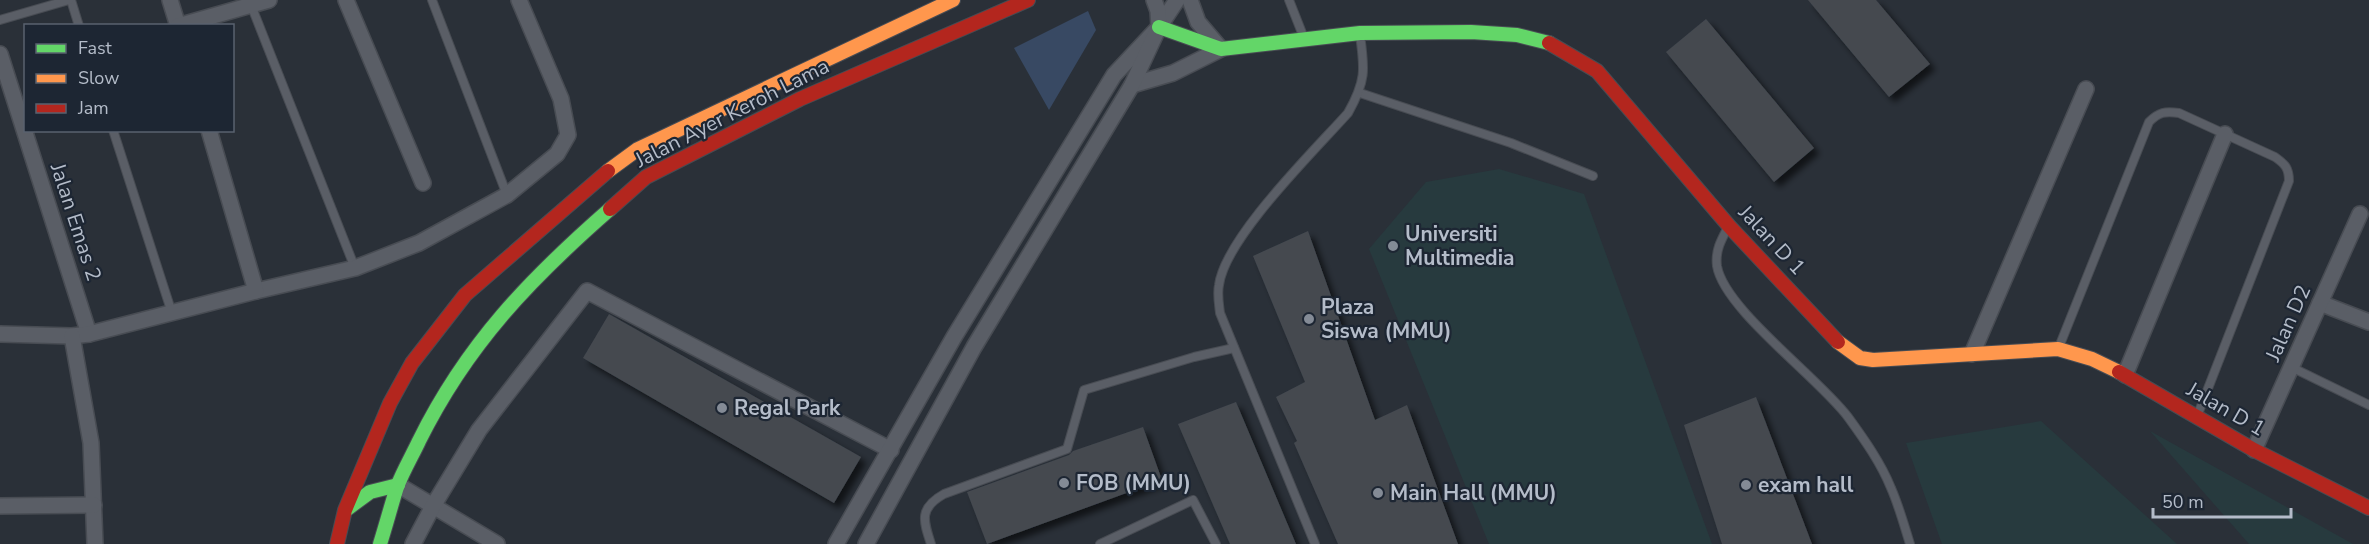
<svg xmlns="http://www.w3.org/2000/svg" width="2369" height="544" font-family="'Nunito Sans',sans-serif">
<style>
.green{fill:#273a3e}
.water{fill:#384963}
.building{fill:#444950;filter:url(#shadow)}
.lines{fill:none;stroke-linecap:round;stroke-linejoin:round}
.lane-casing{stroke:#484c53;stroke-width:10}
.street-casing{stroke:#484c53;stroke-width:18}
.fast-casing{stroke:#484c53;stroke-width:16}
.slow-casing{stroke:#484c53;stroke-width:16}
.jam-casing{stroke:#484c53;stroke-width:16}
.lane{stroke:#5a5e66;stroke-width:8}
.street{stroke:#5a5e66;stroke-width:15}
.fast{stroke:#63d668;stroke-width:14}
.slow{stroke:#ff974d;stroke-width:14}
.jam{stroke:#b3261e;stroke-width:14}
.poi-dot{fill:#848b96;stroke:#1d2633;stroke-width:2}
.labels{text-anchor:middle;dominant-baseline:central;stroke-width:4.5;stroke-linejoin:round;paint-order:stroke}
.street-label{font-size:21px;fill:#b4bcc9;stroke:#1d2633}
.poi-label{font-size:21px;font-weight:bold;fill:#b4bcc9;stroke:#1d2633;text-anchor:start}
</style>
<defs>
<filter id="shadow"><feDropShadow dx="5.5" dy="5.5" stdDeviation="3" flood-color="#0009"/></filter>
</defs>
<rect width="100%" height="100%" fill="#2a3038"/>
<!-- green -->
<g class="green">
<path d="M 1499,169 L 1584,194 L 1712,544 L 1489,544 L 1369,249 L 1426,182 Z"/>
<path d="M 2041,421 L 2177,544 L 1942,544 L 1906,443 Z"/>
<path d="M 2150,431 L 2353,544 L 2249,544 Z"/>
</g>
<!-- water -->
<path class="water" d="M 1088,11 L 1096,30 L 1049,110 L 1014,48 Z"/>
<!-- building -->
<g class="building">
<path d="M 1808,0 L 1876,0 L 1930,64 L 1889,97 Z"/>
<path d="M 1706,19 L 1814,148 L 1774,182 L 1666,52 Z"/>
<path d="M 1308,231 L 1375,420 L 1407,405 L 1458,544 L 1338,544 L 1294,443 L 1297,441 L 1276,397 L 1305,382 L 1253,256 Z"/>
<path d="M 609,314 L 861,457 L 834,503 L 583,358 Z"/>
<path d="M 1756,397 L 1812,544 L 1722,544 L 1684,425 Z"/>
<path d="M 1236,402 L 1296,544 L 1230,544 L 1178,424 Z"/>
<path d="M 1143,427 L 1162,480 L 987,544 L 967,492 L 1069,455 L 1073,451 Z"/>
</g>
<g class="lines">
<defs>
<g id="lane">
<path d="M 71,0 L 79,26"/>
<path d="M 432,0 L 507,195"/>
<path d="M 1289,0 L 1304,38"/>
<path d="M 251,5 L 355,268"/>
<path d="M 0,20 L 69,0"/>
<path d="M 1360,93 L 1511,143 L 1593,176"/>
<path d="M 113,130 L 172,313"/>
<path d="M 1728,227 C 1721,240 1715,251 1717,266 C 1724,309 1819,378 1848,417 C 1864,439 1881,463 1891,488 C 1899,506 1904,525 1910,544"/>
<path d="M 2059,347 L 2149,122 C 2159,112 2165,111 2179,113 L 2275,157 C 2285,164 2289,168 2289,181 L 2198,414"/>
<path d="M 2291,367 L 2369,405"/>
<path d="M 931,544 C 923,520 919,508 944,494 L 1067,449 L 1084,390 L 1194,357 L 1234,348"/>
<path d="M 1100,544 L 1193,500 L 1216,544"/>
<path d="M 1315,544 L 1220,313 C 1219,304 1217,294 1219,285 C 1225,238 1315,150 1348,113 C 1366,81 1365,70 1360,35"/>
</g>
<g id="street">
<path d="M 170,0 L 178,26"/>
<path d="M 346,0 L 423,183"/>
<path d="M 178,26 L 269,0"/>
<path d="M 0,54 L 89,334"/>
<path d="M 1132,85 L 1173,73 L 1221,49 L 1198,22 L 1190,0"/>
<path d="M 256,291 L 355,268 L 419,243 L 507,195 L 557,154 L 568,135 L 561,99 L 519,0"/>
<path d="M 2320,303 L 2369,322"/>
<path d="M 0,334 L 72,336 L 89,334 L 256,291 L 209,130"/>
<path d="M 72,336 L 91,443 L 95,544"/>
<path d="M 1972,354 L 2086,89"/>
<path d="M 2125,375 L 2225,134"/>
<path d="M 2254,450 L 2360,214"/>
<path d="M 398,485 L 497,544"/>
<path d="M 0,506 L 94,505"/>
<path d="M 413,544 L 433,506 L 479,430 L 587,291 L 891,450"/>
<path d="M 836,544 L 954,337 L 1114,75 L 1159,27 L 1177,0"/>
<path d="M 866,544 L 974,347 L 1132,85 L 1159,27 L 1158,11 L 1154,0"/>
</g>
<g id="fast">
<path d="M 1159,27 L 1221,49 L 1360,33 L 1471,32 L 1517,35 L 1549,43"/>
<path d="M 347,509 L 370,492 L 398,485"/>
<path d="M 380,544 C 386,525 391,506 397,487 C 403,471 412,456 419,441 C 467,344 530,279 610,209"/>
</g>
<g id="slow">
<path d="M 608,171 L 638,149 L 953,0"/>
<path d="M 1838,342 L 1860,358 L 1873,360 L 2058,349 L 2092,359 L 2119,372"/>
</g>
<g id="jam">
<path d="M 1549,43 L 1597,71 L 1729,226 L 1838,342"/>
<path d="M 610,209 L 646,177 L 800,99 L 1028,0"/>
<path d="M 2119,372 L 2254,450 L 2369,508"/>
<path d="M 337,544 L 345,510 L 390,403 L 412,363 L 465,295 L 608,171"/>
</g>
</defs>
<!-- lane casing -->
<use href="#lane" class="lane-casing"/>
<!-- street casing -->
<use href="#street" class="street-casing"/>
<!-- fast casing -->
<use href="#fast" class="fast-casing"/>
<!-- slow casing -->
<use href="#slow" class="slow-casing"/>
<!-- jam casing -->
<use href="#jam" class="jam-casing"/>
<!-- lane -->
<use href="#lane" class="lane"/>
<!-- street -->
<use href="#street" class="street"/>
<!-- fast -->
<use href="#fast" class="fast"/>
<!-- slow -->
<use href="#slow" class="slow"/>
<!-- jam -->
<use href="#jam" class="jam"/>
</g>
<!-- markers -->
<g class="poi-dot">
<circle cx="1393" cy="246" r="6"/>
<circle cx="1309" cy="319" r="6"/>
<circle cx="722" cy="408" r="6"/>
<circle cx="1064" cy="483" r="6"/>
<circle cx="1746" cy="485" r="6"/>
<circle cx="1378" cy="493" r="6"/>
</g>
<g class="labels">
<!-- street labels -->
<g class="street-label">
<text transform="translate(732 113) rotate(-27)">Jalan Ayer Keroh Lama</text>
<text transform="translate(76 222) rotate(72)">Jalan Emas 2</text>
<text transform="translate(1772 240) rotate(47)">Jalan D 1</text>
<text transform="translate(2288 323) rotate(-66)">Jalan D2</text>
<text transform="translate(2226 409) rotate(30)">Jalan D 1</text>
</g>
<!-- poi labels -->
<g class="poi-label">
<text x="1405" y="234">Universiti<tspan x="1405" dy="24">Multimedia</tspan></text>
<text x="1321" y="307">Plaza<tspan x="1321" dy="24">Siswa (MMU)</tspan></text>
<text x="734" y="408">Regal Park</text>
<text x="1076" y="483">FOB (MMU)</text>
<text x="1758" y="485">exam hall</text>
<text x="1390" y="493">Main Hall (MMU)</text>
</g>
</g>
<!-- legend -->
<rect x="24" y="24" width="210" height="108" fill="#1d2633" stroke="#59626f" stroke-width="1.5"/>
<rect x="36" y="44" width="30" height="9" fill="#63d668" stroke="#59626f" stroke-width="1.5"/>
<text x="78" y="54" font-size="18" fill="#b4bcc9">Fast</text>
<rect x="36" y="74" width="30" height="9" fill="#ff974d" stroke="#59626f" stroke-width="1.5"/>
<text x="78" y="84" font-size="18" fill="#b4bcc9">Slow</text>
<rect x="36" y="104" width="30" height="9" fill="#b3261e" stroke="#59626f" stroke-width="1.5"/>
<text x="78" y="114" font-size="18" fill="#b4bcc9">Jam</text>
<!-- scale -->
<path d="M2153 508v9h138v-9" fill="none" stroke="#b4bcc9" stroke-width="3"/>
<text x="2162" y="508" font-size="18" fill="#b4bcc9" stroke="#1d2633" stroke-width="4.5" paint-order="stroke">50 m</text>
</svg>
